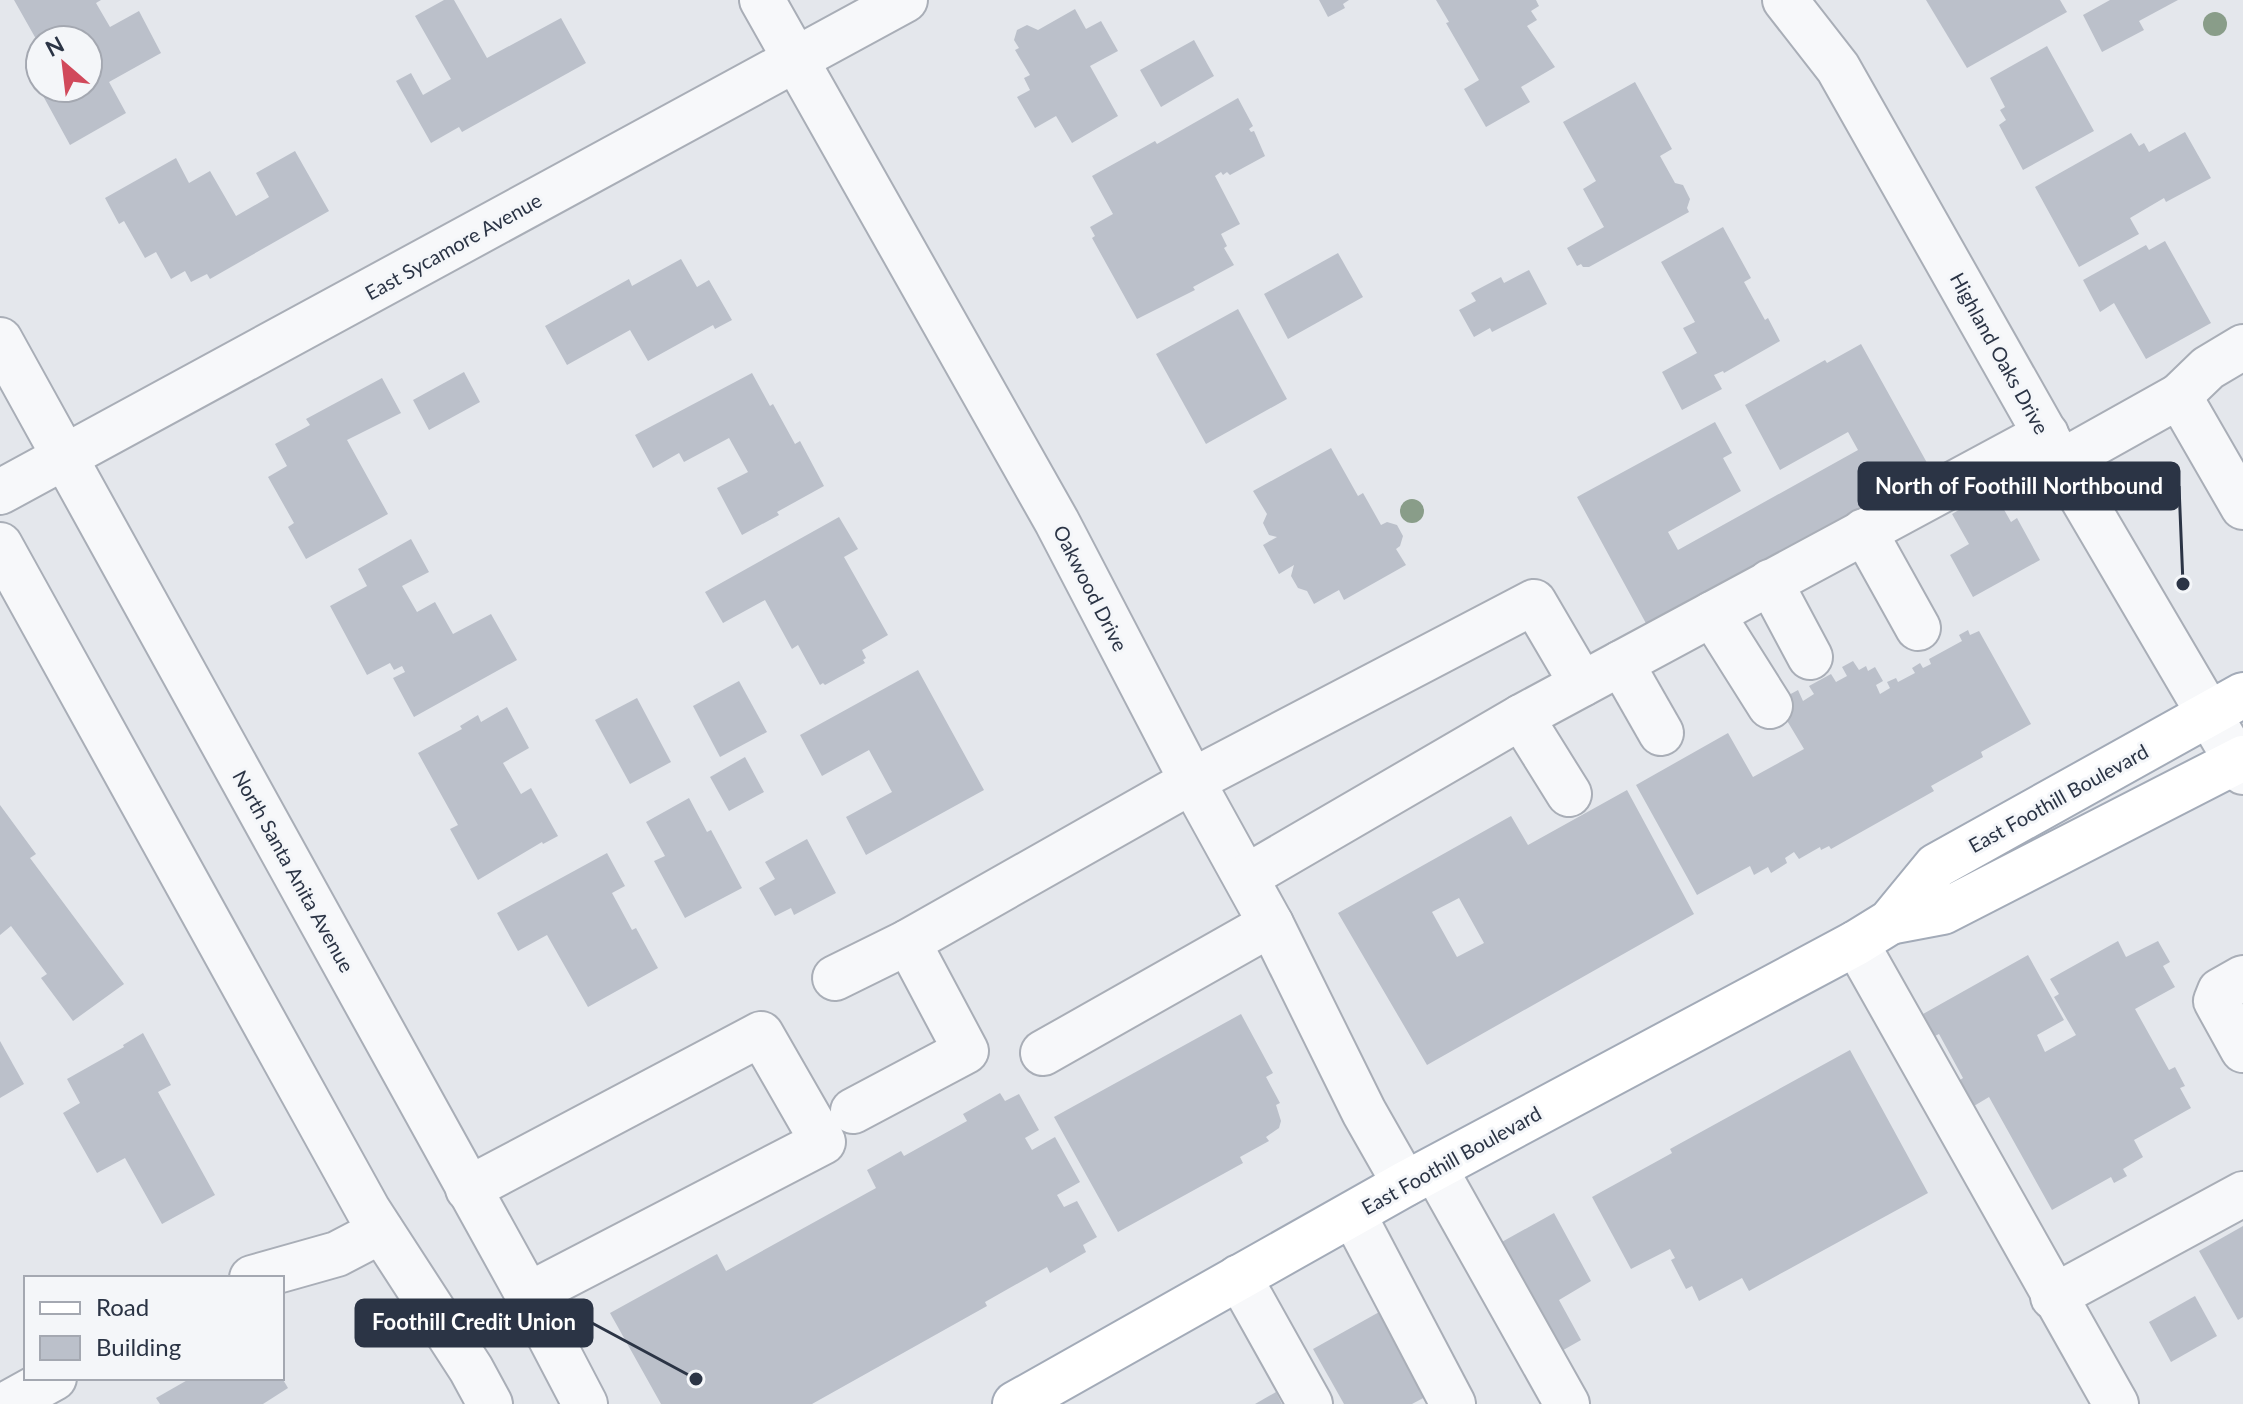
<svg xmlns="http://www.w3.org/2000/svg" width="2243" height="1404" font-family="Lato,sans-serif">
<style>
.building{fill:#bbc0ca;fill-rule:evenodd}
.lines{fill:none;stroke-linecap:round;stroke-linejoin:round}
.minor-casing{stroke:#a9aeb7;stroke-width:48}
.major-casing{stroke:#a3abb8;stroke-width:48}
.minor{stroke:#f7f8fa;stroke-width:44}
.major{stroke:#fff;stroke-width:44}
.tree{fill:#899d89}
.labels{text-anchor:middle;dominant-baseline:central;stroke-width:6;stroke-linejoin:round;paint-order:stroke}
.street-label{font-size:20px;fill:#2b3445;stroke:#f4f6f9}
.leader{fill:none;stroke:#2b3445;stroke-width:3}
.callout-dot{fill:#2b3445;stroke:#f4f6f9;stroke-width:3}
.callout{fill:#2b3445;stroke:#2b3445;stroke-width:3}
.callout-label{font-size:22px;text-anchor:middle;font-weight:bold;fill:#fff}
</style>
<rect width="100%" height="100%" fill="#e4e7ec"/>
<!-- building -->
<g class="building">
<path d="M 14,0 L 101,0 L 96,3 L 110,27 L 139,11 L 161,53 L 109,82 L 126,113 L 70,145 L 30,72 L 40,66 L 40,88 L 88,88 L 88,40 L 40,40 L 40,46 Z"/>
<path d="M 444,0 L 454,0 L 487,58 L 561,18 L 586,63 L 462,132 L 459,127 L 431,143 L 396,81 L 411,73 L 423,95 L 451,79 L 415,16 Z"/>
<path d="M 1319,0 L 1349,0 L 1343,4 L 1345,8 L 1328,17 Z"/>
<path d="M 1436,0 L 1536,0 L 1539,6 L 1531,11 L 1537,20 L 1527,26 L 1555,67 L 1521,87 L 1530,102 L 1486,127 L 1464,89 L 1479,80 L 1446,23 L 1449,22 Z"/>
<path d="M 1926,0 L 2060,0 L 2067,12 L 1967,68 Z"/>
<path d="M 2110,0 L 2178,0 L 2139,21 L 2144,30 L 2102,52 L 2083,15 Z"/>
<path d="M 1075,9 L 1086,29 L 1101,21 L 1118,51 L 1090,66 L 1118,116 L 1072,143 L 1056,116 L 1035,128 L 1017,97 L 1030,90 L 1024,78 L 1030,75 L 1015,50 L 1019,48 L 1014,40 L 1017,30 L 1027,25 L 1038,30 Z"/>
<path d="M 1194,40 L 1214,76 L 1161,107 L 1140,70 Z"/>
<path d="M 2047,46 L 2094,131 L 2023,170 L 1999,125 L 2006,120 L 2000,110 L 2005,107 L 1990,78 Z"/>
<path d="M 1635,82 L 1672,149 L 1660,156 L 1675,183 L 1683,185 L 1690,199 L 1687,208 L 1689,212 L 1589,267 L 1583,267 L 1581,264 L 1577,266 L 1567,248 L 1604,227 L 1583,189 L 1596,181 L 1563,122 Z"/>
<path d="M 1238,98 L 1253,126 L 1249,129 L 1251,132 L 1254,131 L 1265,156 L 1230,175 L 1227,172 L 1223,175 L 1221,172 L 1215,176 L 1240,224 L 1221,234 L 1227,246 L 1224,248 L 1234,265 L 1193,287 L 1195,290 L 1137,319 L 1092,238 L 1095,236 L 1090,227 L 1113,214 L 1092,176 L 1155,141 L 1157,144 Z"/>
<path d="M 2185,132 L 2211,178 L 2166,202 L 2164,198 L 2130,218 L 2139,234 L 2079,267 L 2035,187 L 2131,133 L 2139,146 L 2144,143 L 2149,152 Z"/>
<path d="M 295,151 L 329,211 L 210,279 L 207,274 L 191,282 L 185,271 L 171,279 L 156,252 L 145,258 L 124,221 L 119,224 L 105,198 L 176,158 L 189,183 L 210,171 L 236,216 L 269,197 L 256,173 Z"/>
<path d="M 1723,227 L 1751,278 L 1744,282 L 1765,320 L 1768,318 L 1780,341 L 1724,373 L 1723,371 L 1714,375 L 1722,389 L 1682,410 L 1662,372 L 1697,353 L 1683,328 L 1695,322 L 1661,262 Z"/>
<path d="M 2165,241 L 2211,323 L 2146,359 L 2114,303 L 2100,312 L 2083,280 L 2146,245 L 2149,250 Z"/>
<path d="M 1338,253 L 1363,297 L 1288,339 L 1264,294 Z"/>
<path d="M 681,259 L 697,287 L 709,280 L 732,320 L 715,329 L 713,325 L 648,361 L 630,330 L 567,365 L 545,326 L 629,279 L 632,286 Z"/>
<path d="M 1529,270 L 1547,304 L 1492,332 L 1490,328 L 1474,337 L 1459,310 L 1476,301 L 1471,293 L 1501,277 L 1504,283 Z"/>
<path d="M 1238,309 L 1287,399 L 1206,444 L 1156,354 Z"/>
<path d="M 1861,344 L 1931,470 L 1648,627 L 1577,497 L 1715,422 L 1732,453 L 1723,458 L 1741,491 L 1668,532 L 1678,550 L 1858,450 L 1848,432 L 1780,470 L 1745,405 L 1825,360 L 1827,363 Z"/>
<path d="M 464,372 L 480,402 L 429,430 L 413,400 Z"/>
<path d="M 752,373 L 770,406 L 773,404 L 795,444 L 800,441 L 824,486 L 777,512 L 779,515 L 742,535 L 717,488 L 748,472 L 729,438 L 684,462 L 679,453 L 653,468 L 635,435 Z"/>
<path d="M 382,378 L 401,413 L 347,440 L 388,514 L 306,559 L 288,527 L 294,523 L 268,477 L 287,466 L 275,444 L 310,425 L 306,419 Z"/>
<path d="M 1331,448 L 1358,496 L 1363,493 L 1381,525 L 1387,522 L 1397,525 L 1403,536 L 1400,546 L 1396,549 L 1406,565 L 1344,600 L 1339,590 L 1314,604 L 1307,591 L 1298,588 L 1291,576 L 1294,565 L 1279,574 L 1263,545 L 1277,537 L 1269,535 L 1263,523 L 1267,514 L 1253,491 Z"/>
<path d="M 1993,490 L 2011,522 L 2017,518 L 2040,560 L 1973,597 L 1950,555 L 1969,544 L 1952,514 Z"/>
<path d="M 839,517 L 858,549 L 844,557 L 888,635 L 862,650 L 866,658 L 863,660 L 865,663 L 825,685 L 823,683 L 820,685 L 798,645 L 792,649 L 765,600 L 723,623 L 705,592 Z"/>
<path d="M 411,539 L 429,572 L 402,586 L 417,612 L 435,602 L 453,634 L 491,614 L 517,660 L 414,717 L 393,678 L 405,672 L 402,666 L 394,670 L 390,663 L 367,675 L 330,606 L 367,586 L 358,569 Z"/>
<path d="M 1968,630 L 1970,635 L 1979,631 L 2031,724 L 1981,752 L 1983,757 L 1931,786 L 1934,791 L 1831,849 L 1829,846 L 1821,850 L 1820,847 L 1799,859 L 1794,852 L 1785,858 L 1787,863 L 1771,873 L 1768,867 L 1754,875 L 1750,866 L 1697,895 L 1636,785 L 1728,733 L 1753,777 L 1804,749 L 1783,714 L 1794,707 L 1787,696 L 1798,690 L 1803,701 L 1814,694 L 1809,686 L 1831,674 L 1836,682 L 1847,676 L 1842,667 L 1853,661 L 1859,670 L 1866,666 L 1868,671 L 1875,667 L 1883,681 L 1876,685 L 1880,694 L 1890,688 L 1887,682 L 1896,678 L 1898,682 L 1915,673 L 1912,668 L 1920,663 L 1923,668 L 1931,664 L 1929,659 L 1962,641 L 1959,635 Z"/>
<path d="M 918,670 L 984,790 L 866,855 L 846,817 L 892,792 L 869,750 L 822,776 L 800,735 Z"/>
<path d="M 739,681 L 767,732 L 720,757 L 693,706 Z"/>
<path d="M 637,698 L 671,762 L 630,784 L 595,720 Z"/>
<path d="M 507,707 L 529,748 L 503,763 L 521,794 L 531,788 L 558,836 L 543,844 L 542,842 L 478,880 L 450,829 L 458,825 L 418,753 L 462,729 L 460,726 L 478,715 L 481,722 Z"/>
<path d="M 745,757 L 764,792 L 729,811 L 710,777 Z"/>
<path d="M 1627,790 L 1694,914 L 1427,1065 L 1338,913 L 1511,816 L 1528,845 ZM 1459,898 L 1484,943 L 1457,957 L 1432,912 Z"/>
<path d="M 689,798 L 707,832 L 711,830 L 742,888 L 685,918 L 654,861 L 665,856 L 646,822 Z"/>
<path d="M 0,805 L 36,854 L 30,858 L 124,984 L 73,1021 L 41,978 L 47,974 L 11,926 L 0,935 Z"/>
<path d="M 807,839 L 836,893 L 794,915 L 791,908 L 775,916 L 759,888 L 775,879 L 765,862 Z"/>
<path d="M 607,853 L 625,886 L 612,893 L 632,930 L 636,928 L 658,968 L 588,1007 L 547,935 L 518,951 L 497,913 Z"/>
<path d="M 2118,941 L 2126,957 L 2158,941 L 2170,962 L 2163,966 L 2175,987 L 2135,1009 L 2169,1070 L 2175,1067 L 2185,1086 L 2180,1088 L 2191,1108 L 2134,1140 L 2143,1157 L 2123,1169 L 2127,1176 L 2114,1183 L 2111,1177 L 2052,1210 L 1989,1097 L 1974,1106 L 1960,1080 L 1963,1078 L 1939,1034 L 1935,1036 L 1923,1014 L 2028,955 L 2064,1020 L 2037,1035 L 2045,1052 L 2076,1035 L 2054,997 L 2059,994 L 2050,979 Z"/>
<path d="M 1241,1014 L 1273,1073 L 1266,1077 L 1280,1103 L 1276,1105 L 1281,1121 L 1279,1128 L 1266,1137 L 1269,1141 L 1240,1157 L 1243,1163 L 1118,1232 L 1054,1117 Z"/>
<path d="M 143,1033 L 171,1085 L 158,1092 L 215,1195 L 162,1224 L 125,1158 L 97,1173 L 63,1113 L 80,1103 L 67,1079 L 124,1047 L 123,1045 Z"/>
<path d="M 0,1041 L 24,1084 L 0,1098 Z"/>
<path d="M 1850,1050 L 1928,1193 L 1749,1291 L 1742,1278 L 1699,1301 L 1692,1286 L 1686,1289 L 1671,1260 L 1675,1258 L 1670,1249 L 1631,1269 L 1592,1197 L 1672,1153 L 1670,1149 Z"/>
<path d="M 1000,1093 L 1005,1101 L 1019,1094 L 1039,1130 L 1025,1138 L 1032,1150 L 1055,1137 L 1080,1182 L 1057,1195 L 1064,1207 L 1077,1201 L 1097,1237 L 1083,1245 L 1086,1252 L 1050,1273 L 1047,1267 L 985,1302 L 987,1306 L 812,1404 L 661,1404 L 610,1313 L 717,1254 L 726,1271 L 876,1188 L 867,1170 L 901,1151 L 904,1156 L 967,1121 L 963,1114 Z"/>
<path d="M 1554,1213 L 1591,1281 L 1559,1300 L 1581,1340 L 1551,1357 L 1491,1248 Z"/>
<path d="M 2243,1226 L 2243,1317 L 2238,1320 L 2199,1251 Z"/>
<path d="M 2195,1296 L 2217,1336 L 2171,1362 L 2149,1322 Z"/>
<path d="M 1381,1311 L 1427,1396 L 1412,1404 L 1344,1404 L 1313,1349 Z"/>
<path d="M 191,1378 L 282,1378 L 288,1388 L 263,1404 L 160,1404 L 156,1398 Z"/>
<path d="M 1276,1392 L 1282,1404 L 1255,1404 Z"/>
</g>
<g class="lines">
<defs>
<g id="minor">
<path d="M 762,0 L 1057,522 L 1192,781 L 1271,924 L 1364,1112 L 1405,1184"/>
<path d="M 1785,0 L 1838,68 L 2061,462 L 2243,772"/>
<path d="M 0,340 L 528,1295 L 585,1404"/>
<path d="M 2179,396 L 2208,368 L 2243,347"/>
<path d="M 2061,462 L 2179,396 L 2243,507"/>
<path d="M 0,492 L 905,0"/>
<path d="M 1864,531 L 1918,628"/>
<path d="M 0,545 L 368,1210 L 471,1369 L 490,1404"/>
<path d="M 1770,582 L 1810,657"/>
<path d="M 1712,614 L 1770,706"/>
<path d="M 1621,663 L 1661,733"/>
<path d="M 1521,717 L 1569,794"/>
<path d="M 1246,877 L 1521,717 L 2046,434"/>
<path d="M 1856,943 L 2116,1404"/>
<path d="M 835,978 L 908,942"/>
<path d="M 2243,978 L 2220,991 L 2216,1001 L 2243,1050"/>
<path d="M 1043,1053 L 1271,924"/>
<path d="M 853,1111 L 966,1051 L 908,942 L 1192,781 L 1534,602 L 1582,684"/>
<path d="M 1435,1169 L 1567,1404"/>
<path d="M 468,1189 L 761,1034 L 823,1142 L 528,1295"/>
<path d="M 1353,1214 L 1453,1404"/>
<path d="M 1239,1277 L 1310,1404"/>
<path d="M 252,1278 L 337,1254 L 381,1231"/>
<path d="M 2053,1297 L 2243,1194"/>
<path d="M 7,1404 L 54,1378"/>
</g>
<g id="major">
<path d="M 1890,922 L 1943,912 L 2243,758"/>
<path d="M 1015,1404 L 1405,1184 L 1856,943 L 1890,922 L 1936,866 L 2243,695"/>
</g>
</defs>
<!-- minor casing -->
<use href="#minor" class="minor-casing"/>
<!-- major casing -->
<use href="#major" class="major-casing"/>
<!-- minor -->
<use href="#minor" class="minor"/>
<!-- major -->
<use href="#major" class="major"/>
</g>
<!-- trees -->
<g class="tree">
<circle cx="2215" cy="24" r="12"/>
<circle cx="1412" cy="511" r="12"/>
</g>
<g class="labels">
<!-- street labels -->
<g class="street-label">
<text transform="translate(453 246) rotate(-29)">East Sycamore Avenue</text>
<text transform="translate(2000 353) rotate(61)">Highland Oaks Drive</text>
<text transform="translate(1091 588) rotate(63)">Oakwood Drive</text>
<text transform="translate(2058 798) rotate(-29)">East Foothill Boulevard</text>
<text transform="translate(294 871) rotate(61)">North Santa Anita Avenue</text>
<text transform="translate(1451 1160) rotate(-29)">East Foothill Boulevard</text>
</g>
</g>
<!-- callouts -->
<path class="leader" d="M2183 584L2179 486M696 1379L592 1323"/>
<g class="callout-dot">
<circle cx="2183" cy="584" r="8"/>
<circle cx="696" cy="1379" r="8"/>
</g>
<g class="callout">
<rect x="1859" y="463" width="320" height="46" rx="8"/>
<rect x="356" y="1300" width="236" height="46" rx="8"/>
</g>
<g class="callout-label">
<text x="2019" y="494">North of Foothill Northbound</text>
<text x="474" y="1330">Foothill Credit Union</text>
</g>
<!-- legend -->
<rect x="24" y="1276" width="260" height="104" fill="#f4f6f9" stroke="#a4a8b1" stroke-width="2"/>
<rect x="40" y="1302" width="40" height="12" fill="#ffffff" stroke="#a4a8b1" stroke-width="2"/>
<text x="96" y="1316" font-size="24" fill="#2b3445">Road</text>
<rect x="40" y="1336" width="40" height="24" fill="#bbc0ca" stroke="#a4a8b1" stroke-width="2"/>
<text x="96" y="1356" font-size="24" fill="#2b3445">Building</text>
<!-- north arrow -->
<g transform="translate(64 64) rotate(332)"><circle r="38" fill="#f4f6f9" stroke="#a4a8b1" stroke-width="2"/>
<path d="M0-6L14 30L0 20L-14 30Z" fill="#d1495b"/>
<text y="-12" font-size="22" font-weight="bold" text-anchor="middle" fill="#2b3445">N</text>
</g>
</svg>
